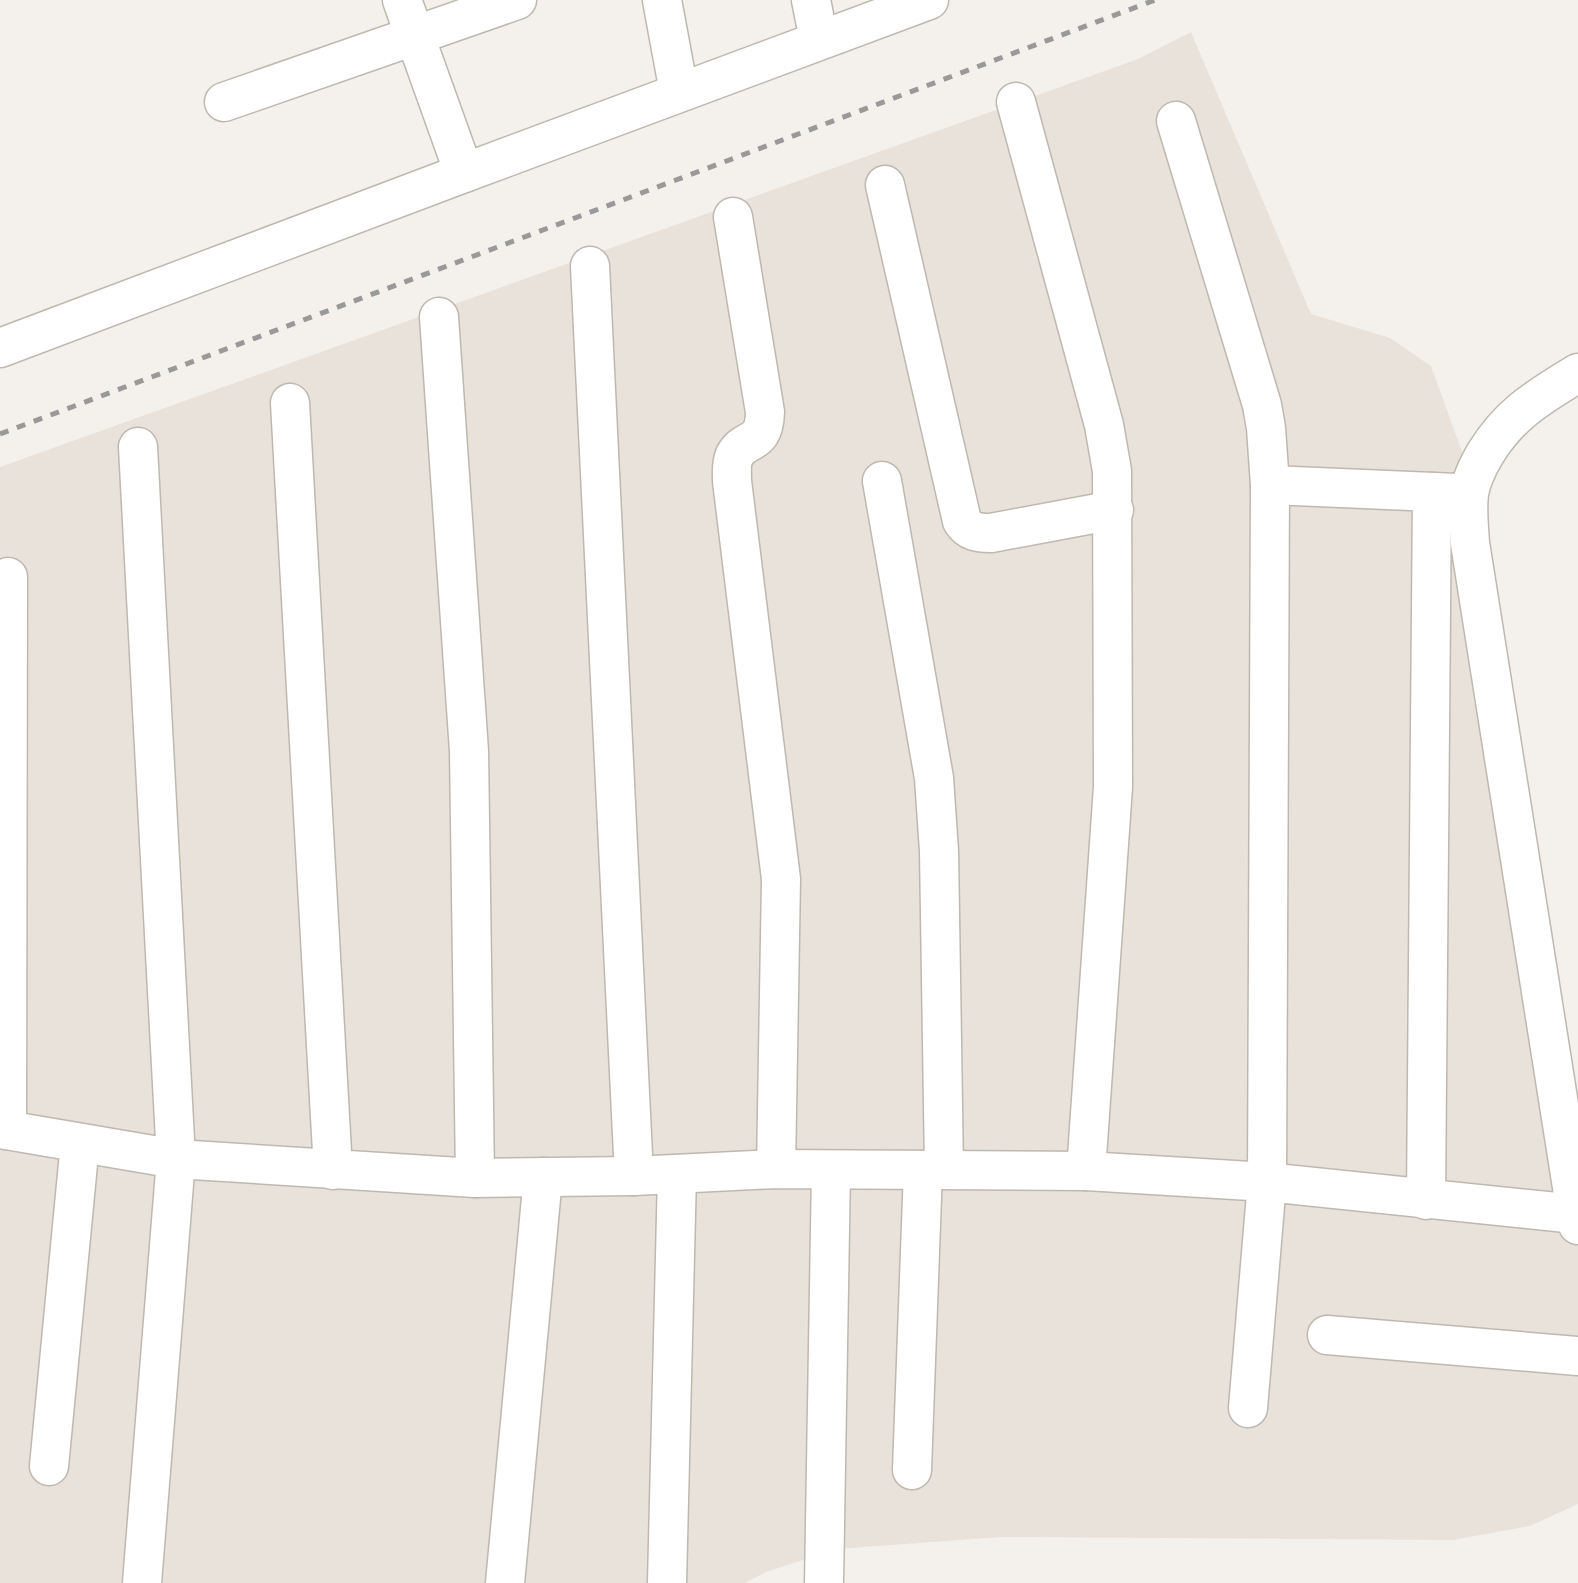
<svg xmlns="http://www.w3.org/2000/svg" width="1578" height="1583" font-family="Signika,sans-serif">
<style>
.residential{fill:#e8e2da}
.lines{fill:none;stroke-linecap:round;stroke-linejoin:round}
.minor-casing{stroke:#bfb8af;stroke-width:41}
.minor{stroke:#fff;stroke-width:38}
.rail{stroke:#999;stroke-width:5;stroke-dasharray:9 9;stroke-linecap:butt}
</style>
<rect width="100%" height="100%" fill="#f4f1ec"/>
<!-- residential -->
<path class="residential" d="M 1191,32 L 1311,314 L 1390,338 L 1431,366 L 1465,460 L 1578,1144 L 1578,1504 L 1530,1526 L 1453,1540 L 1001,1537 L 837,1549 L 766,1572 L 745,1583 L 0,1583 L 0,467 L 1138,59 Z"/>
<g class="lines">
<defs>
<g id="minor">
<path d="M 402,0 L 464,173"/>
<path d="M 662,0 L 679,92"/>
<path d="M 811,0 L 819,40"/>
<path d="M 224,102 L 517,0"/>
<path d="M 1016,102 L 1104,425 L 1112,471 L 1113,787 L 1086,1171"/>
<path d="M 1176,121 L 1262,405 L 1266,428 L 1270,485 L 1267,1182 L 1248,1408"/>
<path d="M 885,185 L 962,521 C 969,532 978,533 991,533 L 1114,510"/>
<path d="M 733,217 L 765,412 C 764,449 744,435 734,457 C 731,464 732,474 732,481 L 781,879 L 776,1169"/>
<path d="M 590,266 L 634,1176"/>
<path d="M 439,317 L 469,751 L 475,1178"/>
<path d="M 0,348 L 464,173 L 929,0"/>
<path d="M 1578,373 C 1539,397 1510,413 1485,454 C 1478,466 1471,480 1469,494 C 1467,510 1469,527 1470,543 L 1578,1225"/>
<path d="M 290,403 L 333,1170"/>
<path d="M 882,481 L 934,778 L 939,851 L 944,1169"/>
<path d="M 1270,485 L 1457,493"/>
<path d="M 0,1129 L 176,1159 L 138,447"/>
<path d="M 7,1130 L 8,577"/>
<path d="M 1426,1200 L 1432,492"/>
<path d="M 1327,1335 L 1578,1356"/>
<path d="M 49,1466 L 80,1143"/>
<path d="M 912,1470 L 923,1170"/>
<path d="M 142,1583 L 176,1159 L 475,1178 L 634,1176 L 776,1169 L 1086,1171 L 1267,1182 L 1576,1214"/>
<path d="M 505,1583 L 543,1177"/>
<path d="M 667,1583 L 677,1174"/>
<path d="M 824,1583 L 831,1170"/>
</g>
</defs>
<!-- minor casing -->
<use href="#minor" class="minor-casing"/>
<!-- minor -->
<use href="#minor" class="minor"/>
<!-- rail -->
<path class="rail" d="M 0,434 L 1155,0"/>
</g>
</svg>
